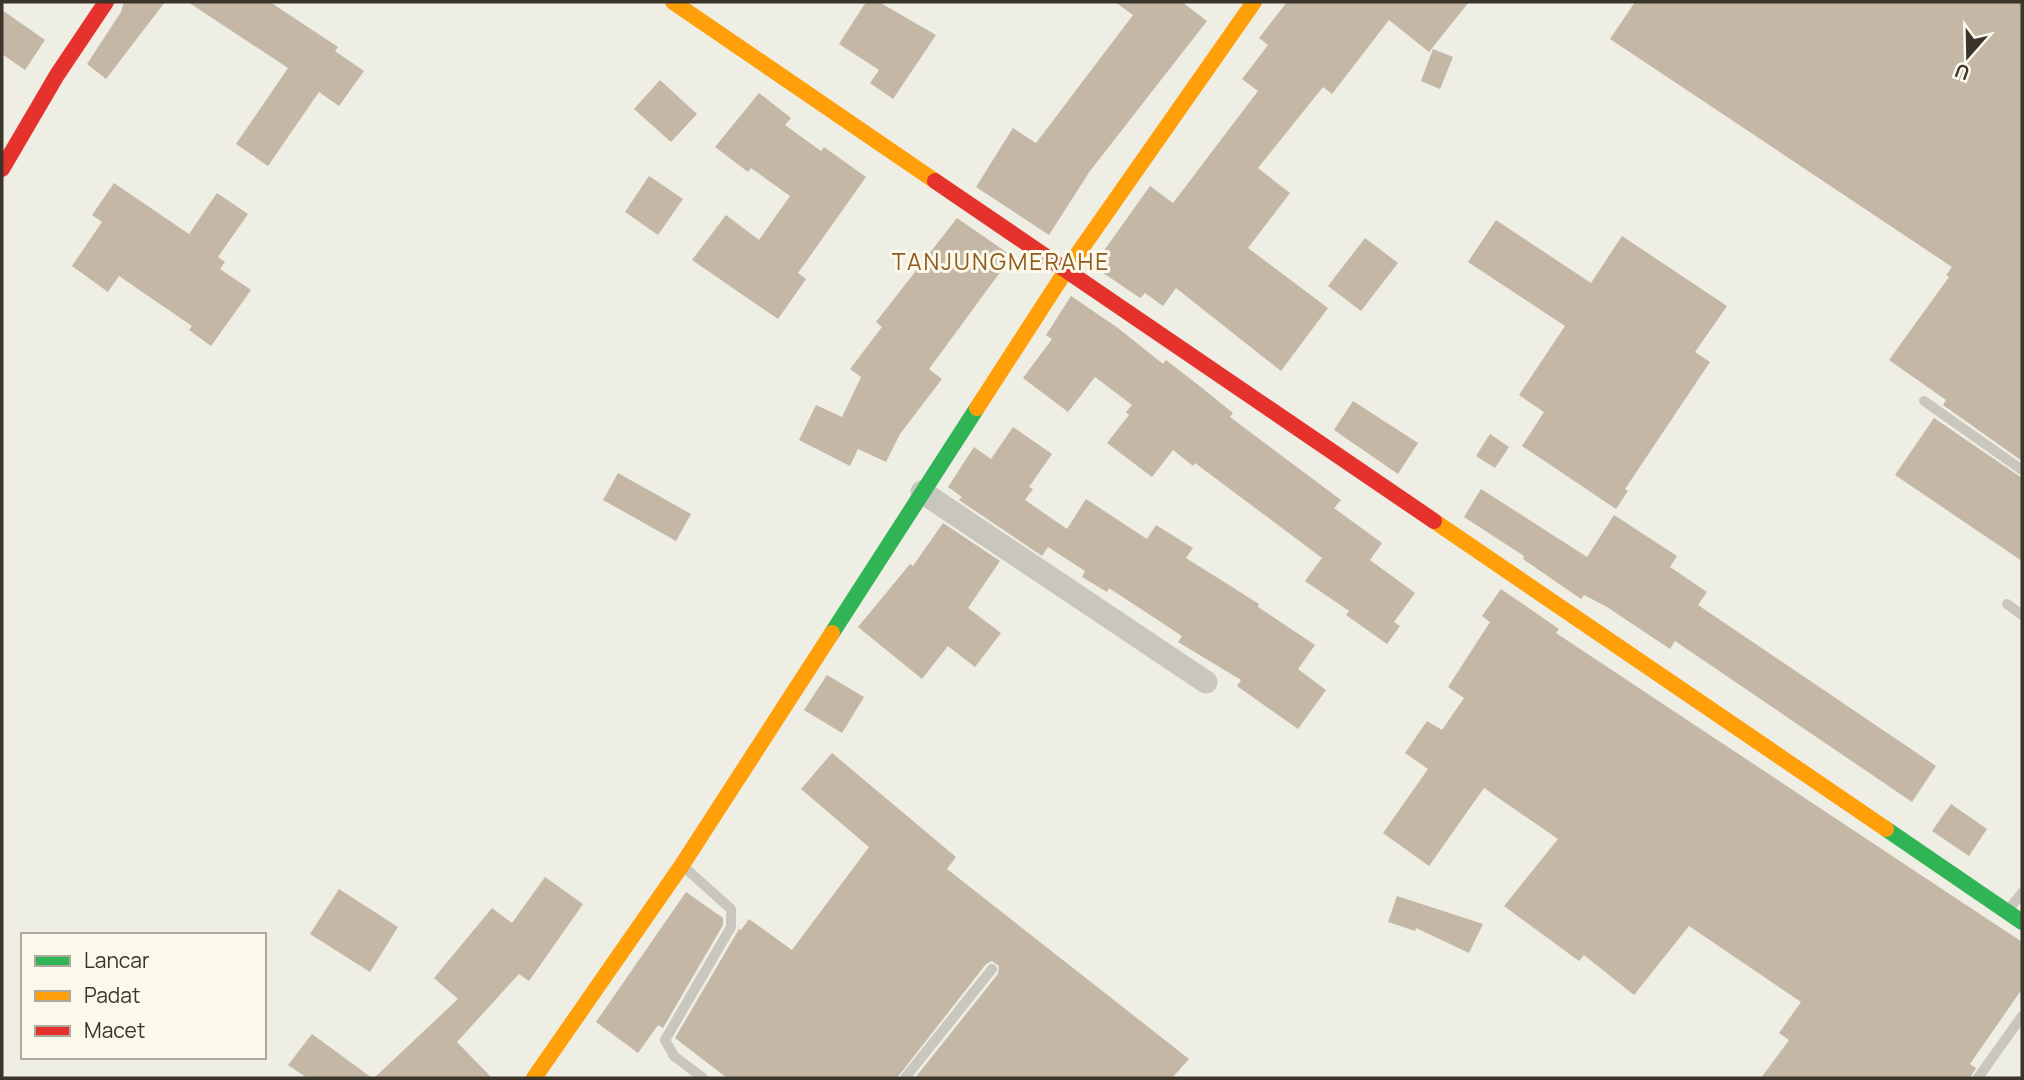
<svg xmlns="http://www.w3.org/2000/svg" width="2024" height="1080" font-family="Manrope,sans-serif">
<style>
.building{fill:#c4b7a5}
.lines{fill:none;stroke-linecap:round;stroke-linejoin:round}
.lane{stroke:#c9c6bd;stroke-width:10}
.street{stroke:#c9c6bd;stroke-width:23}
.fast{stroke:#30b455;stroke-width:16}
.slow{stroke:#ff9f0a;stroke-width:16}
.jam{stroke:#e5322d;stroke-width:16}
.labels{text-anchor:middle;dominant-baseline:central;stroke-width:6;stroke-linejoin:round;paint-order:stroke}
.quarter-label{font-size:23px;letter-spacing:2px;fill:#8f5a1e;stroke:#fbf9ec}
</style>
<rect width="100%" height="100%" fill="#efeee4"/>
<!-- building -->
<g class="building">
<path d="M 124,2 L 165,2 L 106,79 L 87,64 L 121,12 Z"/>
<path d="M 188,2 L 270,2 L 338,47 L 335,51 L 364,71 L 339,106 L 319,92 L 268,166 L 236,144 L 288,68 Z"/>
<path d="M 866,2 L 879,2 L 936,35 L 893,99 L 870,83 L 879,70 L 839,44 Z"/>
<path d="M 1115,2 L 1182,2 L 1207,21 L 1090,171 L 1049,235 L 976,187 L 1013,128 L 1036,143 L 1133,15 Z"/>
<path d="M 1287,2 L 1469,2 L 1429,52 L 1389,20 L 1332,94 L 1323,87 L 1258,168 L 1290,193 L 1248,248 L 1328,308 L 1281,371 L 1176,288 L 1163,306 L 1145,293 L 1140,298 L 1093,266 L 1150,186 L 1173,203 L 1258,91 L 1242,79 L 1268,45 L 1259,38 Z"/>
<path d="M 1635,2 L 2022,2 L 2022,461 L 1943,405 L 1946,400 L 1889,360 L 1949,277 L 1946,275 L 1952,267 L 1610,39 Z"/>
<path d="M 2,10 L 45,40 L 25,70 L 2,54 Z"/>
<path d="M 1433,49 L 1453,57 L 1440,89 L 1421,81 Z"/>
<path d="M 660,80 L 697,114 L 671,142 L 634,109 Z"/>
<path d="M 759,93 L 791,118 L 785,125 L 821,151 L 824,147 L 866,177 L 798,273 L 806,279 L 778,319 L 692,260 L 726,215 L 759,240 L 790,196 L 751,168 L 748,172 L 715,147 Z"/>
<path d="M 649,176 L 683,199 L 658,235 L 625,212 Z"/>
<path d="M 114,183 L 189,234 L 217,193 L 248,214 L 218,257 L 225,262 L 220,269 L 251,290 L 211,346 L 189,330 L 192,326 L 119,276 L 108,292 L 72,266 L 102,222 L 92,215 Z"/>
<path d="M 957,218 L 1012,256 L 929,369 L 942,379 L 900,434 L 886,462 L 858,449 L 850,466 L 799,440 L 816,405 L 842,417 L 861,377 L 850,369 L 882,327 L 876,322 Z"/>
<path d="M 1496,220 L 1591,283 L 1622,236 L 1727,306 L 1695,352 L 1710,362 L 1625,489 L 1628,491 L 1616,509 L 1522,446 L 1544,412 L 1519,395 L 1565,326 L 1468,262 Z"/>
<path d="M 1365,238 L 1398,263 L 1361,311 L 1328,286 Z"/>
<path d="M 1071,296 L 1118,328 L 1163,364 L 1166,360 L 1197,384 L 1233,413 L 1230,417 L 1341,500 L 1334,508 L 1382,543 L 1370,560 L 1415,593 L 1394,622 L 1400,626 L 1387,644 L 1346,615 L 1349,611 L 1305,581 L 1322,558 L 1195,463 L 1193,466 L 1173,450 L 1152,477 L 1107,443 L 1129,415 L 1126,412 L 1132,405 L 1095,377 L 1068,412 L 1023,378 L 1052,339 L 1046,335 Z"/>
<path d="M 1353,401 L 1418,443 L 1398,474 L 1334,430 Z"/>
<path d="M 1934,418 L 2022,478 L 2022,561 L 1895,475 Z"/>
<path d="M 1013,427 L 1052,454 L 1029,487 L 1033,489 L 1025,500 L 1067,529 L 1086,499 L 1147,539 L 1156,525 L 1193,548 L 1186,558 L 1259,604 L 1258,607 L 1315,645 L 1298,669 L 1326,690 L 1298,729 L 1237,686 L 1241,680 L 1178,642 L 1182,636 L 1109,588 L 1107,592 L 1082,577 L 1085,571 L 1048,547 L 1042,556 L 959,500 L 962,497 L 948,487 L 974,447 L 991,459 Z"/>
<path d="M 1490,434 L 1509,447 L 1495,468 L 1476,456 Z"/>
<path d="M 618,473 L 691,514 L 676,541 L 603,500 Z"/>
<path d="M 1481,489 L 1587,557 L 1614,515 L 1677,556 L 1670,567 L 1707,592 L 1698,605 L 1936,766 L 1912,802 L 1675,641 L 1670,649 L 1607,607 L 1584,595 L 1581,599 L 1523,559 L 1524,556 L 1464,517 Z"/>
<path d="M 943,523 L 1000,561 L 968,608 L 1001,633 L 975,667 L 948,646 L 922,679 L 858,627 L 910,564 L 913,566 Z"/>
<path d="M 1501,589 L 1559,629 L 1556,633 L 2022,942 L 2022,989 L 1970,1064 L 1976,1068 L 1970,1078 L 1761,1078 L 1789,1040 L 1779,1033 L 1801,1002 L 1689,926 L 1634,995 L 1584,955 L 1579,961 L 1504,906 L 1558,839 L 1484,788 L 1429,866 L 1383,833 L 1428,769 L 1405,753 L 1427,721 L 1442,730 L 1464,698 L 1448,687 L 1490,622 L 1482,616 Z"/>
<path d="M 827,675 L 864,697 L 842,733 L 804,710 Z"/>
<path d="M 832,753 L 956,857 L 947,869 L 1189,1059 L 1172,1078 L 915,1078 L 998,974 L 999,966 L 992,961 L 986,964 L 897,1078 L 727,1078 L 675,1038 L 739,929 L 741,930 L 749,919 L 792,950 L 869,847 L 801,789 Z"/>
<path d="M 1951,804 L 1987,829 L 1969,856 L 1932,831 Z"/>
<path d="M 545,877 L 583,904 L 529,981 L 519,974 L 457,1042 L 492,1078 L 374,1078 L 458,999 L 434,978 L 492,908 L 512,923 Z"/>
<path d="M 339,889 L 398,927 L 370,972 L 310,934 Z"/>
<path d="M 686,892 L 723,918 L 723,925 L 663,1028 L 658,1025 L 638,1053 L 596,1022 Z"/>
<path d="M 1397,896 L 1483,924 L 1469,953 L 1416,928 L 1415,931 L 1388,922 Z"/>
<path d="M 312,1034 L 372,1078 L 307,1078 L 288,1065 Z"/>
</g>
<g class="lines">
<!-- lane -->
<g class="lane">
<path d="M 1924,401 L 2022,470"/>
<path d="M 2007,604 L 2022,615"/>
<path d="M 684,867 L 731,909 L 731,927 L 665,1040 L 674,1056 L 703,1078"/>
<path d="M 2009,909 L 2022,893"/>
<path d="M 905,1078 L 992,969"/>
<path d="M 1978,1078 L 2022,1016"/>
</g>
<!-- street -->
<path class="street" d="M 922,492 L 1206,682"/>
<!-- fast -->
<g class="fast">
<path d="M 832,633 L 977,408"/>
<path d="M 1886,829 L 2022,922"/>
</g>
<!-- slow -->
<g class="slow">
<path d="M 673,2 L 935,181"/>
<path d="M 977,408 L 1065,272 L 1254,2"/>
<path d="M 1434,521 L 1886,829"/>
<path d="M 534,1078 L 682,865 L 832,633"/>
</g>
<!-- jam -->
<g class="jam">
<path d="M 2,169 L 57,75 L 106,2"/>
<path d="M 935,181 L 1434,521"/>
</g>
</g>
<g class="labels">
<!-- quarter labels -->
<g class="quarter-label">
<text x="1001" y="261">TANJUNGMERAHE</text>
</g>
</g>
<!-- border -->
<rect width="2024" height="1080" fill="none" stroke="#3b342a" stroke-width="7"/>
<!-- legend -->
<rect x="21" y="933" width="245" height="126" fill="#fbf9ec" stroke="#aeaa9e" stroke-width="2"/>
<rect x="35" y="956" width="35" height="10" fill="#30b455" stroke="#aeaa9e" stroke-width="2"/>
<text x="84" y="968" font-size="21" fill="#3b342a">Lancar</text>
<rect x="35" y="991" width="35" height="10" fill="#ff9f0a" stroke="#aeaa9e" stroke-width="2"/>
<text x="84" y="1003" font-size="21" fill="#3b342a">Padat</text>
<rect x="35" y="1026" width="35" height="10" fill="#e5322d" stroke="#aeaa9e" stroke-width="2"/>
<text x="84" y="1038" font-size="21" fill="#3b342a">Macet</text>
<!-- north arrow -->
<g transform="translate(1968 56) rotate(200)" stroke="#fbf9ec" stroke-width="5" paint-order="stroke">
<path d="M0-5L12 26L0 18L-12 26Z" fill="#3b342a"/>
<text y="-10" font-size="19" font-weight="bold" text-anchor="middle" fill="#3b342a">U</text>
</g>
</svg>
